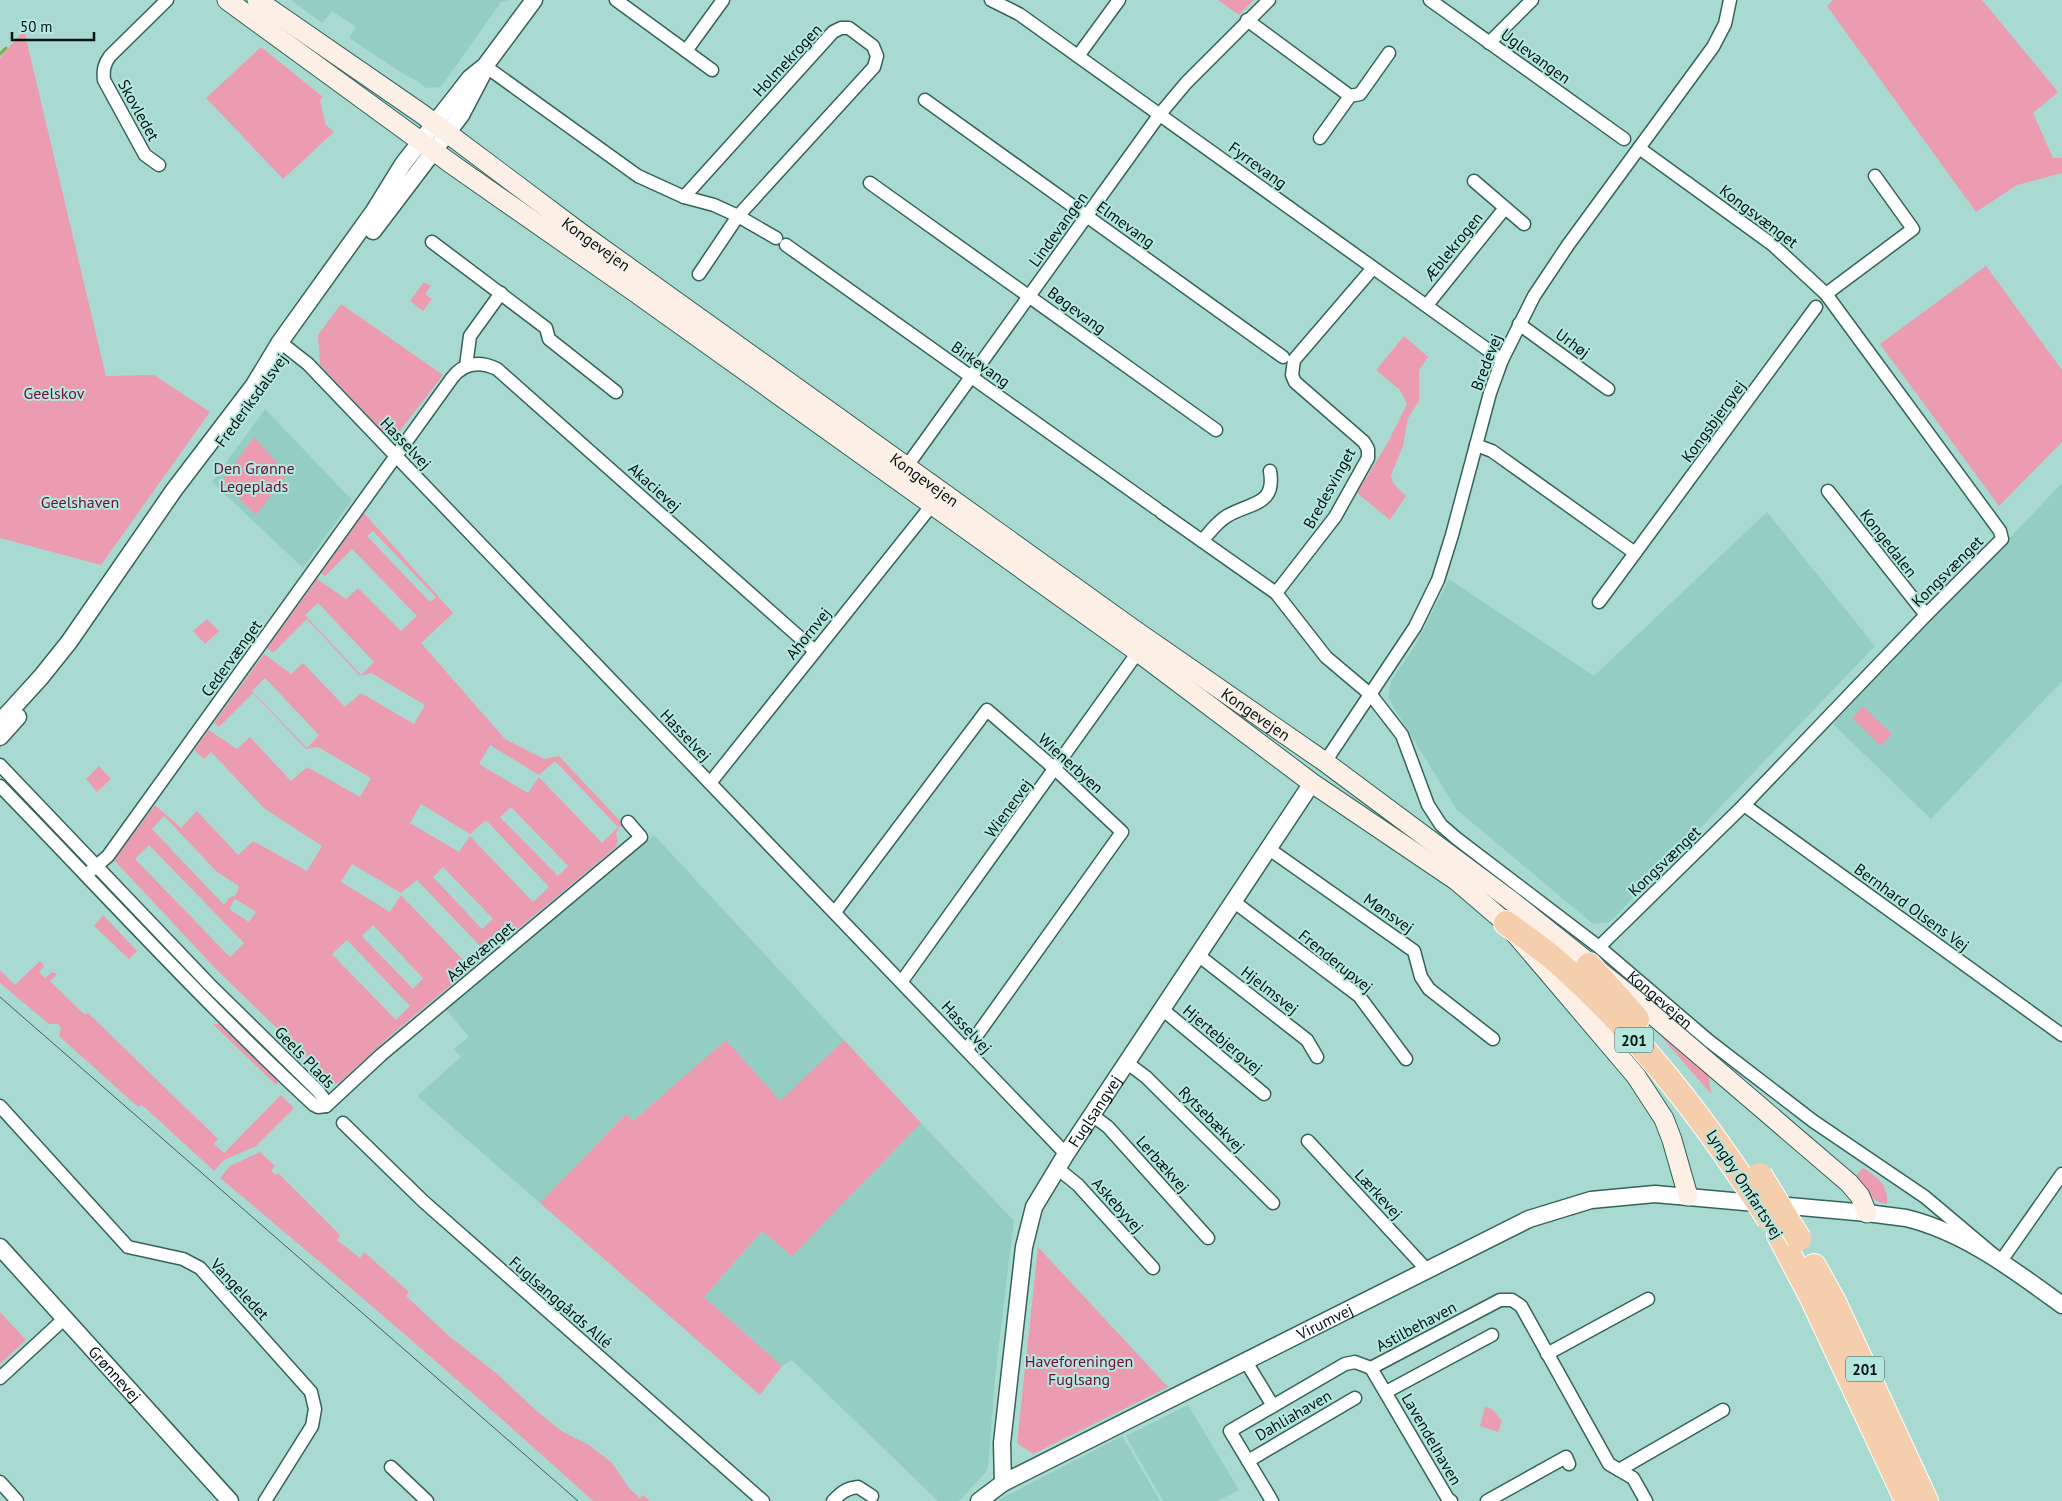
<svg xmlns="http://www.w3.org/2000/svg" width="2062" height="1501" font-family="'PT Sans',sans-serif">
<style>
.built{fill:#94cdc3}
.green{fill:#ec9cb1;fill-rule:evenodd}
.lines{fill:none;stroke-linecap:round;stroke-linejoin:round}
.stream{stroke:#8ba83d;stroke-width:3}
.minor-casing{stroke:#35635c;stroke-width:15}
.tertiary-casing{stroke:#35635c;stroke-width:19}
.secondary-casing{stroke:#35635c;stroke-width:21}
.motorway-casing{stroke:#fff;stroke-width:26}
.minor{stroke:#fff;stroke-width:12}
.tertiary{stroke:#fff;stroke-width:16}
.secondary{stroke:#fcf0e6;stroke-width:19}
.motorway{stroke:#f5cead;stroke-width:24}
.tram{stroke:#415e59;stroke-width:1}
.motorway-bridge-casing{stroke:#fff;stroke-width:26;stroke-linecap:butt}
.motorway-bridge{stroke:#f5cead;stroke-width:24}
.labels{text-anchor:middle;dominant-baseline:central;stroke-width:4;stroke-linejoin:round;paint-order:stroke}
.shield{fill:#b6e7de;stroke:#39534f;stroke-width:1}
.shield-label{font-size:15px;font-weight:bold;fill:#031412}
.street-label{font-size:16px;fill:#031412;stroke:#b6e7de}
.park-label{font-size:16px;fill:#710e37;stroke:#b6e7de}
</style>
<rect width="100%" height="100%" fill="#a9dad1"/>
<!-- built -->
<g class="built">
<path d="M 291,0 L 510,0 L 501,2 L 441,87 L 426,88 L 416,80 L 407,76 L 349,38 L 356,27 L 332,11 L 322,23 Z"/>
<path d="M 265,409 L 352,500 L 303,568 L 212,482 Z"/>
<path d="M 2062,483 L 2062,681 L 1931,819 L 1833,724 Z"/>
<path d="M 1767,512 L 1875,646 L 1610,922 L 1593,924 L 1457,810 L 1388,698 L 1391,681 L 1416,644 L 1449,579 L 1594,676 Z"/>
<path d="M 654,835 L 844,1040 L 780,1102 L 726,1041 L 633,1121 L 626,1114 L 540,1203 L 417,1096 L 461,1057 L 454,1049 L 469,1037 L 446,1010 Z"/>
<path d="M 921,1123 L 1014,1221 L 995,1378 L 988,1468 L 985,1473 L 959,1501 L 938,1501 L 792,1360 L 782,1366 L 704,1297 L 763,1230 L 792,1256 Z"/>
<path d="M 1188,1405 L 1239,1490 L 1217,1501 L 1163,1501 L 1126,1436 Z"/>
<path d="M 1122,1436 L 1160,1501 L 996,1501 Z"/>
</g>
<!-- green -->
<g class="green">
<path d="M 1218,0 L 1254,0 L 1239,15 Z"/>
<path d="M 1833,0 L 1982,0 L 2058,92 L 2033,113 L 2053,158 L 2062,158 L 2062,173 L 2017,185 L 1976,212 L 1827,6 Z"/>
<path d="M 24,30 L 106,376 L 154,375 L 210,412 L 101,565 L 0,538 L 0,58 Z"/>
<path d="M 261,47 L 323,97 L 320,101 L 326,125 L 334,132 L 283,179 L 206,98 Z"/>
<path d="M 1986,266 L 2062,370 L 2062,442 L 1999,506 L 1880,344 Z"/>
<path d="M 424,282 L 431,286 L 425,294 L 432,299 L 423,311 L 410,301 Z"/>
<path d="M 341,304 L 443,375 L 399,432 L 389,434 L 381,430 L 320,365 L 318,335 Z"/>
<path d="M 1404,336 L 1428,357 L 1419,370 L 1419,401 L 1408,418 L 1403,446 L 1391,475 L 1393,483 L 1406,496 L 1390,520 L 1357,493 L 1387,444 L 1407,404 L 1400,390 L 1376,370 Z"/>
<path d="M 254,437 L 287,474 L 256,515 L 221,482 Z"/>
<path d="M 364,513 L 453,613 L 421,643 L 505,739 L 544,759 L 559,756 L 622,823 L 616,833 L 618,841 L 615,848 L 391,1035 L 339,1083 L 334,1084 L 215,968 L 114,860 L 155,805 L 181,828 L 197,811 L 238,855 L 253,841 L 307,871 L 322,846 L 265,809 L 211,752 L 204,759 L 194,750 L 209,730 L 237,749 L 250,737 L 291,781 L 307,767 L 360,797 L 371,778 L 318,747 L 306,749 L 253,693 L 219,727 L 214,723 L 264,654 L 291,674 L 303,663 L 345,707 L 361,693 L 414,724 L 425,705 L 371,673 L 360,676 L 307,619 L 273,653 L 267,648 L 317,579 L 346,599 L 358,588 L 401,631 L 417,616 L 352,549 L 325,576 L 321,573 ZM 373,531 L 436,597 L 430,602 L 367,536 ZM 318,603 L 374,662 L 361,675 L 305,615 ZM 265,678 L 319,735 L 307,748 L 252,691 ZM 490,745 L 539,775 L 555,761 L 618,827 L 602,843 L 539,777 L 528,793 L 479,764 ZM 421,804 L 470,834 L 486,820 L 549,887 L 533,902 L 470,836 L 459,852 L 410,823 ZM 511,807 L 568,866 L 558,876 L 500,817 ZM 164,816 L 217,872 L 239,886 L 236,895 L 229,898 L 224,905 L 152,829 ZM 149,845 L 244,943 L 230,957 L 135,859 ZM 352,864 L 401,893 L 417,880 L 480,946 L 464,961 L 401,895 L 390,912 L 341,882 ZM 443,867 L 493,919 L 482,929 L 433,877 ZM 235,899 L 256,912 L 249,922 L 229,909 ZM 373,925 L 423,978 L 413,989 L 362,936 ZM 347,940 L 410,1006 L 396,1020 L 332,954 Z"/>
<path d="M 207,619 L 219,631 L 205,644 L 193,631 Z"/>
<path d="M 1863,706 L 1892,734 L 1881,746 L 1852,718 Z"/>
<path d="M 99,766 L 111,779 L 97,792 L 86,779 Z"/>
<path d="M 103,915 L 137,951 L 129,959 L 94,926 Z"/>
<path d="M 40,961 L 44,966 L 39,972 L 45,978 L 52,972 L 57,974 L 50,981 L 85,1015 L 88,1013 L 218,1139 L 214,1144 L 224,1153 L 281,1095 L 294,1108 L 256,1146 L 224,1160 L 214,1171 L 142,1105 L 138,1107 L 59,1036 L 61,1028 L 58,1024 L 49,1024 L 0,983 L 0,970 L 15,985 Z"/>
<path d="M 1628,998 L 1708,1072 L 1711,1094 Z"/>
<path d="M 213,1024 L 219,1024 L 278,1081 L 276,1085 Z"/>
<path d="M 726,1040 L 780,1101 L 844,1040 L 921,1123 L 792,1256 L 762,1231 L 704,1297 L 782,1366 L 760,1395 L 540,1203 L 626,1114 L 633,1121 Z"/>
<path d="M 260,1152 L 275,1166 L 271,1171 L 276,1175 L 278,1173 L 340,1235 L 337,1240 L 360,1258 L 364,1252 L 409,1292 L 406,1296 L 449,1336 L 496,1373 L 539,1413 L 563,1432 L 589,1445 L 612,1463 L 629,1488 L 640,1498 L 643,1495 L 650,1501 L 593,1501 C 471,1390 346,1283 220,1178 L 230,1166 Z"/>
<path d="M 1863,1168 C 1879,1178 1888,1185 1887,1204 L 1878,1202 L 1852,1180 Z"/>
<path d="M 1038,1247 L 1168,1387 L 1033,1454 L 1017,1443 Z"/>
<path d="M 0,1312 L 26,1340 L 0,1364 Z"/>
<path d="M 1485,1407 L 1492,1409 L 1502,1421 L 1498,1432 L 1480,1426 Z"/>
</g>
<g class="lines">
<!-- stream -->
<path class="stream" d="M 0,54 L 6,48"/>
<defs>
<g id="minor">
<path d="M 616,0 L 712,70"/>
<path d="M 991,0 L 1019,14 L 1502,360"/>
<path d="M 1430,0 L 1624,139"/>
<path d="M 1247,20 L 1350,96"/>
<path d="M 1489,43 L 1532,0"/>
<path d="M 686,51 L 723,0"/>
<path d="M 1078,56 L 1119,0"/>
<path d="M 485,66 L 638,176 L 684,197 L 714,205 L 738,216 L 776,238"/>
<path d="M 925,100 L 1283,357"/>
<path d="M 1320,138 L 1350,96 L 1360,94 L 1389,53"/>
<path d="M 159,165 L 145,155 L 104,80 C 103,70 104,64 110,56 L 167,0"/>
<path d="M 1474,181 L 1524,224"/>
<path d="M 870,183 L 1216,430"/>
<path d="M 684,197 L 833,32 L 841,28 L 849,28 L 873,46 L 877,56 L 874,67 L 738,216 L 699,274"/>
<path d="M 432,242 L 546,328 L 549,339 L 616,392"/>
<path d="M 786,245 L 1157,509"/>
<path d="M 1826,294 L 1913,229 L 1875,176"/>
<path d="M 1427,305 L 1505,208"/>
<path d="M 1519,324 L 1608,389"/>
<path d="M 280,342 L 308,364 L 396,456 L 1066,1154"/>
<path d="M 466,366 L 470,336 L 501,293"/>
<path d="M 1476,445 L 1492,451 L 1635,553"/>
<path d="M 907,466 L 1160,114 L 1186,83 L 1269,0"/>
<path d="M 1828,491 L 1926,615"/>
<path id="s1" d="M 1161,512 L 1276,593 L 1326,657 L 1371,695 L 1402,735 L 1428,805 L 1441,825 L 1456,838 L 1599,947 L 1709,1041 L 1813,1121 L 1925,1197 L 2001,1261 L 2062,1174"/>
<path d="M 1202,541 C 1210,532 1217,522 1227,516 C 1251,502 1276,506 1270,471"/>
<path d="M 1276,593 L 1335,517 L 1368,458 L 1368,449 L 1364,442 L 1295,382 L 1292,375 L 1294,360 L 1373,268"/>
<path d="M 1599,602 L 1816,307"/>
<path d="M 1325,762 L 1415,627 L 1438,580 L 1452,535 L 1490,393 L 1502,360 L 1534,296 L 1568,245 L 1713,47 L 1725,24 L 1730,0"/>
<path d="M 0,765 L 209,984 L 318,1091 L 324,1099 L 326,1106"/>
<path d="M 710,783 L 932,505"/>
<path d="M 0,786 C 104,893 205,1004 314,1105 L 318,1107 L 326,1106"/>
<path d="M 1744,805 L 2062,1035"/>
<path d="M 1269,849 L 1414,951 L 1421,977 L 1429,989 L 1493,1039"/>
<path d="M 86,875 L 108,856 L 452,378 C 464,362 480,361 497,369 L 815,651"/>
<path d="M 1233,901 L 1359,996 L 1406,1059"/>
<path d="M 835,912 L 987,710 L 1055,769 L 1122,832 L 967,1049"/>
<path d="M 1599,947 L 1744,805 L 1926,615 L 2002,539 L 2000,531 L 1826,294 L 1773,245 L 1639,148"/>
<path d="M 1198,955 L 1307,1040 L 1317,1057"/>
<path d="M 902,981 L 1138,652"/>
<path d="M 1162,1009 L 1264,1094"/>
<path d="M 1126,1062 L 1146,1077 L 1273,1203"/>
<path d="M 0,1106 L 128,1247 L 183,1259 L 200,1268 L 311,1392 L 315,1409 L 312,1426 L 265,1501"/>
<path d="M 326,1106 L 381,1055 L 641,837 L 628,822"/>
<path d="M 1092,1115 L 1108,1127 L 1208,1238"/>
<path d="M 343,1123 L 423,1201 L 763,1501"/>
<path d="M 1308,1141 L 1427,1270"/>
<path d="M 1057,1168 L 1078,1185 L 1153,1268"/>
<path d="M 1547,1354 L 1648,1299"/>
<path d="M 1245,1360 L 1273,1406 L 1345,1364 L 1355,1362 L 1371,1368 L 1500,1300 L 1512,1300 L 1521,1306 L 1609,1464 L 1633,1478 L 1646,1501"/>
<path d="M 1371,1368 L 1448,1499 L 1451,1501"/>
<path d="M 0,1378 L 65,1318"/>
<path d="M 1386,1392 L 1492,1335"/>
<path d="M 1248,1461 L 1355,1398"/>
<path d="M 391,1467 L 427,1501"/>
<path d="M 1619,1470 L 1723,1410"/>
<path d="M 0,1482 L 17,1501"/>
<path d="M 833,1501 C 841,1493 846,1488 858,1487 L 872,1496"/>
<path d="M 1272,1501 L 1230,1431 L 1273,1406"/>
<path d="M 1487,1501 L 1566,1457 L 1569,1464"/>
</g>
<g id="tertiary">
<path d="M 373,231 L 461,115 L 484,71"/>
<path d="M 0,722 L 41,677 L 69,642 L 174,490 L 254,385 L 280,342 L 374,211 L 403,164 L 470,78 L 485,66 L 534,0"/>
<path d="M 0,737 L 18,717"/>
<path id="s2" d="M 0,1247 L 230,1501"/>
<path id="s3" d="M 1003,1483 L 1002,1443 L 1024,1247 L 1034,1207 L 1066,1154 L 1312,783"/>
<path id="s4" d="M 979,1501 L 1003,1483 L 1529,1219 L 1591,1200 L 1655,1194 L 1867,1213 L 1906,1218 C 1964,1232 2014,1270 2062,1305"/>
</g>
<g id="secondary">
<path d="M 227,0 L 453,165 L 639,295 L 1138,652 L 1312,783 L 1457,881 L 1506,923 L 1636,1076 L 1664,1119 L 1672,1140 L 1688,1196"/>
<path id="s5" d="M 257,0 L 422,114 L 582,234 L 1133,629 L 1325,762 L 1509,899 L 1639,1003 L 1849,1183 L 1860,1196 L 1867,1213"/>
</g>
<g id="motorway">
<path d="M 1506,923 C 1525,937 1546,951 1563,967 C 1632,1029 1690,1101 1741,1177"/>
<path d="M 1589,965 L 1637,1019"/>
<path d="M 1779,1235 L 1812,1298 L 1907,1501"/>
<path d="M 1814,1266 L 1834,1302 L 1926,1501"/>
</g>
</defs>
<!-- minor casing -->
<use href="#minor" class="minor-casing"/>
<!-- tertiary casing -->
<use href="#tertiary" class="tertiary-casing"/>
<!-- secondary casing -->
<use href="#secondary" class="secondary-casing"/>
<!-- motorway casing -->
<use href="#motorway" class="motorway-casing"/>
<!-- minor -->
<use href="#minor" class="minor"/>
<!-- tertiary -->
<use href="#tertiary" class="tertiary"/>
<!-- secondary -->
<use href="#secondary" class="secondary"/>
<!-- motorway -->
<use href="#motorway" class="motorway"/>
<!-- tram -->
<path class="tram" d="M 0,997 L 578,1501"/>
<defs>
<g id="motorway-bridge">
<path d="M 1760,1175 L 1799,1239"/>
<path d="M 1741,1177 L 1769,1219"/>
</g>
</defs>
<!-- motorway-bridge casing -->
<use href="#motorway-bridge" class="motorway-bridge-casing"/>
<!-- motorway-bridge -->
<use href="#motorway-bridge" class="motorway-bridge"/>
</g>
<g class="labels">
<!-- shield labels -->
<g class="shield">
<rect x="1615" y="1027.5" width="38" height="25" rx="4"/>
<rect x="1846" y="1356.5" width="38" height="25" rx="4"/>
</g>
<g class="shield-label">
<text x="1634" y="1040">201</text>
<text x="1865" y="1369">201</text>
</g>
<!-- street labels -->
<g class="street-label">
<text transform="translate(1536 56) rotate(36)">Uglevangen</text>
<text transform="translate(787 60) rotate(-47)">Holmekrogen</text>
<text transform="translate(139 110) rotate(61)">Skovledet</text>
<text transform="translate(1258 165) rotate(36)">Fyrrevang</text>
<text transform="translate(1759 216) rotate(37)">Kongsvænget</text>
<text transform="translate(1126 224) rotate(36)">Elmevang</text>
<text transform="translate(1058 229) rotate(-54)">Lindevangen</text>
<text stroke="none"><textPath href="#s5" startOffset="418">Kongevejen</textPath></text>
<text transform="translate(1453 246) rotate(-51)">Æblekrogen</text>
<text transform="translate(1077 310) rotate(36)">Bøgevang</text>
<text transform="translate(1573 343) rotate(36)">Urhøj</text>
<text transform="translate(1486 362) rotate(-69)">Bredevej</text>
<text transform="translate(981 364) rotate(35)">Birkevang</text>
<text transform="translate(251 400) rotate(-54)">Frederiksdalsvej</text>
<text transform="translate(1713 421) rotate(-54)">Kongsbjergvej</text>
<text transform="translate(406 443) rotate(46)">Hasselvej</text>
<text stroke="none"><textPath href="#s5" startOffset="822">Kongevejen</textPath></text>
<text transform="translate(655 487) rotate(42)">Akacievej</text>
<text transform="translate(1329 488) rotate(-61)">Bredesvinget</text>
<text transform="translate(1889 543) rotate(52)">Kongedalen</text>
<text transform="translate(1947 571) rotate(-45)">Kongsvænget</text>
<text transform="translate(808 633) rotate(-51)">Ahornvej</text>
<text transform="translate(231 658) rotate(-54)">Cedervænget</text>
<text stroke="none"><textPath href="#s5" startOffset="1228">Kongevejen</textPath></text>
<text transform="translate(686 735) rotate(46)">Hasselvej</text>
<text transform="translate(1071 763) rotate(42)">Wienerbyen</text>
<text transform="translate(1008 808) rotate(-54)">Wienervej</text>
<text transform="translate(1664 861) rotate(-44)">Kongsvænget</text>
<text transform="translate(1912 907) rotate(36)">Bernhard Olsens Vej</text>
<text transform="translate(1389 913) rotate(35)">Mønsvej</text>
<text transform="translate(480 951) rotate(-40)">Askevænget</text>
<text transform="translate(1336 961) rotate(39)">Frenderupvej</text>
<text transform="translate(1270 990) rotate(38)">Hjelmsvej</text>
<text stroke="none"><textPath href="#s1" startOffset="710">Kongevejen</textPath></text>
<text transform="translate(967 1027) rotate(47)">Hasselvej</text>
<text transform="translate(1223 1039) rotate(40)">Hjertebjergvej</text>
<text transform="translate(305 1057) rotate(46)">Geels Plads</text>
<text stroke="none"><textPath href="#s3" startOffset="392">Fuglsangvej</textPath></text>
<text transform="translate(1212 1119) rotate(45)">Rytsebækvej</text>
<text transform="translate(1163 1164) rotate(48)">Lerbækvej</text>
<text transform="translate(1745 1184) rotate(57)">Lyngby Omfartsvej</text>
<text transform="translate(1379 1194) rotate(47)">Lærkevej</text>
<text transform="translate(1118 1205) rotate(48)">Askebyvej</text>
<text transform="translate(240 1289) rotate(47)">Vangeledet</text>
<text transform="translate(561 1302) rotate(41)">Fuglsanggårds Allé</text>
<text stroke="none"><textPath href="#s4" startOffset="390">Virumvej</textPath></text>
<text transform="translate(1416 1326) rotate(-28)">Astilbehaven</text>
<text stroke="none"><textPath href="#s2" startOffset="171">Grønnevej</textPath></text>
<text transform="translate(1293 1415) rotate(-30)">Dahliahaven</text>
<text transform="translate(1432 1439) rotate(60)">Lavendelhaven</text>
</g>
<!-- park labels -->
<g class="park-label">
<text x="54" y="393">Geelskov</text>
<text x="254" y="468">Den Grønne<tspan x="254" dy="18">Legeplads</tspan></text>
<text x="80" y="502">Geelshaven</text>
<text x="1079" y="1361">Haveforeningen<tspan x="1079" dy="18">Fuglsang</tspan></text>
</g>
</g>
<!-- scale -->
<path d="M12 32v8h82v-8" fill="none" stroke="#031412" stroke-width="2.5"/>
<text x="20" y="32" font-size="15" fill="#031412" stroke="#b6e7de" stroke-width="4" paint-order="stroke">50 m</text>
</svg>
